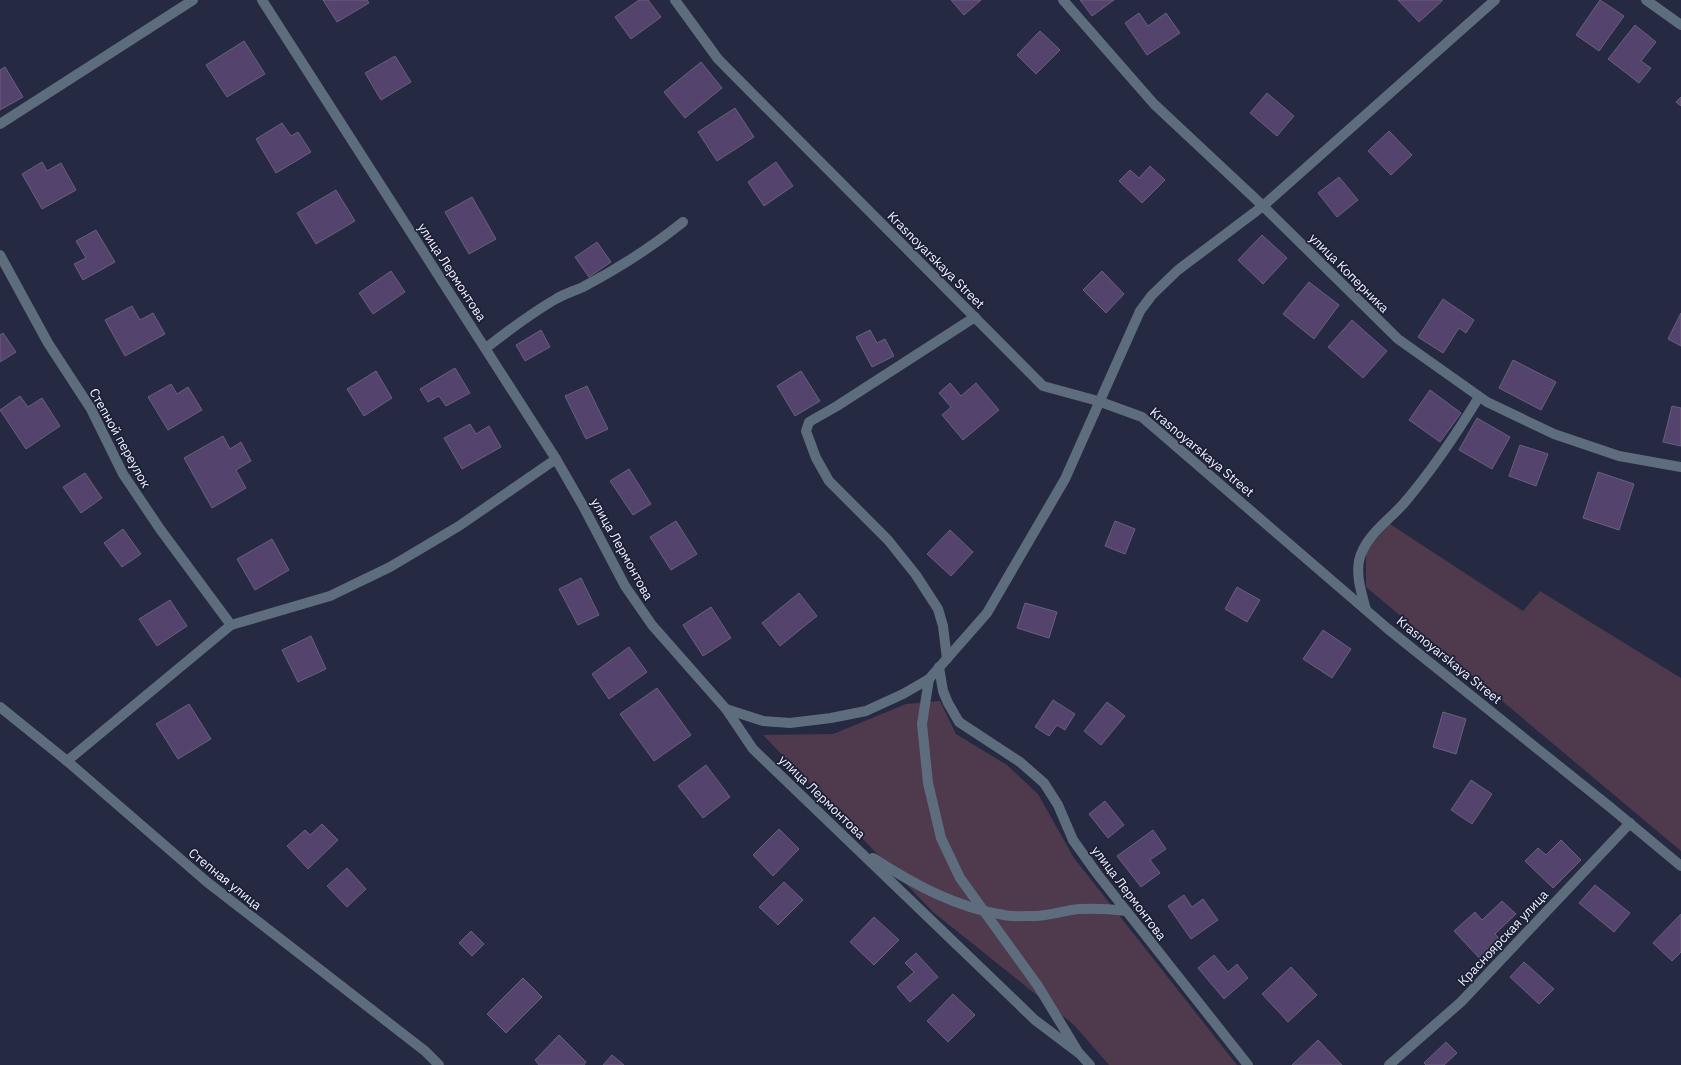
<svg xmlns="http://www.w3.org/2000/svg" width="1681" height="1065" font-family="'IBM Plex Sans',sans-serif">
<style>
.green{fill:#4e394d}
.building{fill:#54436d;stroke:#6a5f7c}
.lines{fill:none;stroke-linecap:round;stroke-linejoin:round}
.minor{stroke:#5e6d7d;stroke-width:10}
.labels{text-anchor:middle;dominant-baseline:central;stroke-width:3.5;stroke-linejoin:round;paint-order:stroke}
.street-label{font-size:13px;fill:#f1f3fd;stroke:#1b1f38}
</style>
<rect width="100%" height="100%" fill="#252942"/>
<!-- green -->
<g class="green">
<path d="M 1390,524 L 1523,611 L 1540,591 L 1681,678 L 1681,851 L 1366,587 L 1366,550 Z"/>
<path d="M 940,701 L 956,734 L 1007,765 L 1038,794 L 1074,858 L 1237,1065 L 1109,1065 L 1074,1025 L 933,912 L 763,735 L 833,734 L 906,704 Z"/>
</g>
<!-- building -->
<g class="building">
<path d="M 323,0 L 367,0 L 369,3 L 337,22 Z"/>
<path d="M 639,0 L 648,0 L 661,17 L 631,39 L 615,17 Z"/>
<path d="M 951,0 L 981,0 L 964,15 Z"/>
<path d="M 1080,0 L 1114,0 L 1092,16 Z"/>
<path d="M 1398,0 L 1442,0 L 1442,1 L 1419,22 Z"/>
<path d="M 1600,0 L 1624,16 L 1599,51 L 1576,35 Z"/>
<path d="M 1139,13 L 1148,26 L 1166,13 L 1180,33 L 1147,55 L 1125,23 Z"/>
<path d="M 1635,25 L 1656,42 L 1641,61 L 1651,68 L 1639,83 L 1608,59 Z"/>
<path d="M 1040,31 L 1060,50 L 1036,74 L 1017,55 Z"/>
<path d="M 244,41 L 265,74 L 227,97 L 206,65 Z"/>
<path d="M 395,56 L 411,82 L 381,100 L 365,73 Z"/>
<path d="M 701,62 L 722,88 L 685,118 L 664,92 Z"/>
<path d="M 5,67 L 23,97 L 0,110 L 0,70 Z"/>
<path d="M 1267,93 L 1294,116 L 1277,136 L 1250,113 Z"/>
<path d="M 1681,97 L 1681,106 L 1676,102 Z"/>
<path d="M 735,108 L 754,137 L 717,161 L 698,132 Z"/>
<path d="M 282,123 L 291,136 L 298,132 L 311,152 L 276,173 L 256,139 Z"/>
<path d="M 1389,131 L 1412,155 L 1391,175 L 1368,151 Z"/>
<path d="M 42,162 L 47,171 L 61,163 L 76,190 L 42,209 L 22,174 Z"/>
<path d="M 776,162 L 793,186 L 764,206 L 748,182 Z"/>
<path d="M 1150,166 L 1165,180 L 1142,203 L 1119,181 L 1130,170 L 1139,178 Z"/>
<path d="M 1339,177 L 1358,200 L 1337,217 L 1318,193 Z"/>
<path d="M 336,190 L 355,221 L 316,244 L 297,213 Z"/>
<path d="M 472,197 L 496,239 L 469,254 L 445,212 Z"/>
<path d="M 96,230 L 115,262 L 83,280 L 74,264 L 86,258 L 76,241 Z"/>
<path d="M 1262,235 L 1287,258 L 1263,284 L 1238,260 Z"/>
<path d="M 597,242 L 611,262 L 589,277 L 575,257 Z"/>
<path d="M 391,271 L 405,292 L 373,314 L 359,293 Z"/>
<path d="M 1102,271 L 1124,294 L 1106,313 L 1083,290 Z"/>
<path d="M 1309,282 L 1339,305 L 1314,339 L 1283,314 Z"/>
<path d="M 1443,299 L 1474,320 L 1466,333 L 1459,328 L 1443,353 L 1418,337 Z"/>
<path d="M 132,306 L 140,320 L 153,313 L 165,334 L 125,356 L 105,320 Z"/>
<path d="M 1681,313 L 1681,346 L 1668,339 Z"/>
<path d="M 1352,320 L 1387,351 L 1363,378 L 1328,347 Z"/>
<path d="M 541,330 L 550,347 L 525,361 L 516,345 Z"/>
<path d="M 870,330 L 877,343 L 885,339 L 894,356 L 872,367 L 856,337 Z"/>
<path d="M 3,333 L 16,352 L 0,362 L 0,335 Z"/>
<path d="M 1513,360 L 1556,382 L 1541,410 L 1499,388 Z"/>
<path d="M 455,368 L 470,393 L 446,406 L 439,396 L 428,402 L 420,389 Z"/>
<path d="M 376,371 L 392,398 L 364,416 L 347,389 Z"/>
<path d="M 801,371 L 820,401 L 795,416 L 777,386 Z"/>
<path d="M 950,383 L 961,396 L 976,383 L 999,410 L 963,440 L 942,415 L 951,407 L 939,393 Z"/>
<path d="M 171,384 L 177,394 L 188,387 L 202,410 L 168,430 L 148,397 Z"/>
<path d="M 587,386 L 608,429 L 586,439 L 565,396 Z"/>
<path d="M 1430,390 L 1461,413 L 1440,442 L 1409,420 Z"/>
<path d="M 20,396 L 28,407 L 42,398 L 60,426 L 26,449 L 0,410 Z"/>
<path d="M 1672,406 L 1681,408 L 1681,446 L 1663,442 Z"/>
<path d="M 1477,418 L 1510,437 L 1492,469 L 1459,450 Z"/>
<path d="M 470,424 L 476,434 L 489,426 L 501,447 L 462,469 L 444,438 Z"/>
<path d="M 223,436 L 230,449 L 241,442 L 251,461 L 236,470 L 246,488 L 212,508 L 184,458 Z"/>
<path d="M 1520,445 L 1548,454 L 1536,486 L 1509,476 Z"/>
<path d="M 629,469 L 651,504 L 633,515 L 610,481 Z"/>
<path d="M 1598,472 L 1634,484 L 1619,530 L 1583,518 Z"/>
<path d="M 85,473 L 102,498 L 81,513 L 63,487 Z"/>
<path d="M 676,521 L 697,554 L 671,570 L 650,537 Z"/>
<path d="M 1115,521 L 1135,529 L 1125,554 L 1105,546 Z"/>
<path d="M 123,529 L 141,554 L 122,567 L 104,543 Z"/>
<path d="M 950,530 L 973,552 L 951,576 L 927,554 Z"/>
<path d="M 272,539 L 289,570 L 255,590 L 237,559 Z"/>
<path d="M 581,578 L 599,615 L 578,625 L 559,589 Z"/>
<path d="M 1237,587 L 1260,600 L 1247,622 L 1225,609 Z"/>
<path d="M 799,593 L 817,616 L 780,646 L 762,623 Z"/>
<path d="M 170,600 L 187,626 L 157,646 L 139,619 Z"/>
<path d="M 1025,603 L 1057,612 L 1049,638 L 1017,628 Z"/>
<path d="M 711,607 L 731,638 L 703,656 L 683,625 Z"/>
<path d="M 1323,630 L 1351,649 L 1332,678 L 1303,659 Z"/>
<path d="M 311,636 L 326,669 L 298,682 L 282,650 Z"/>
<path d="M 629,647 L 647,672 L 609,699 L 592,674 Z"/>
<path d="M 657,688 L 691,735 L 654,761 L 620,714 Z"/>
<path d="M 1053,700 L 1075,714 L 1065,730 L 1057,725 L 1049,736 L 1035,727 Z"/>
<path d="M 1107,702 L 1125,716 L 1101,745 L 1084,731 Z"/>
<path d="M 189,704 L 211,739 L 178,759 L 156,724 Z"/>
<path d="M 1443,712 L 1466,719 L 1456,754 L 1433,747 Z"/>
<path d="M 706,765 L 730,797 L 703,818 L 678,786 Z"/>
<path d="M 1471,780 L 1492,794 L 1472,824 L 1451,810 Z"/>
<path d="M 1105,801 L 1124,825 L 1108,838 L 1089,814 Z"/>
<path d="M 322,824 L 338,840 L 308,869 L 287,846 L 305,830 L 310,835 Z"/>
<path d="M 779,829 L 799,849 L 773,876 L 753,855 Z"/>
<path d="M 1153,830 L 1166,849 L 1150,860 L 1160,873 L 1141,887 L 1117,856 Z"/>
<path d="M 1561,840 L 1581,860 L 1553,888 L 1525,861 L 1538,848 L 1546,855 Z"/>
<path d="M 347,868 L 366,889 L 347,907 L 327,886 Z"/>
<path d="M 784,882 L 803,900 L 778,925 L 759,907 Z"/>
<path d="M 1595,885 L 1630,913 L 1614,932 L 1579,903 Z"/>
<path d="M 1184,895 L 1192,907 L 1203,899 L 1218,920 L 1191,939 L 1168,906 Z"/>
<path d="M 1502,901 L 1516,914 L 1495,934 L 1504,944 L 1484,963 L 1454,931 L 1475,912 L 1482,920 Z"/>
<path d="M 1681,914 L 1681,952 L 1672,961 L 1653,943 Z"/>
<path d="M 874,917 L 899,940 L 874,965 L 850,942 Z"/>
<path d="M 471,931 L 484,944 L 472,956 L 459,943 Z"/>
<path d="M 916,953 L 938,977 L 910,1002 L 897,987 L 914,972 L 905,963 Z"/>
<path d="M 1214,955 L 1228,972 L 1237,964 L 1248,978 L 1224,999 L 1198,968 Z"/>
<path d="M 1524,962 L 1554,989 L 1539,1004 L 1510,977 Z"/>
<path d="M 1291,967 L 1317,995 L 1288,1022 L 1262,994 Z"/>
<path d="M 523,978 L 542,997 L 506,1033 L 487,1014 Z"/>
<path d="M 953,994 L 975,1015 L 948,1042 L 927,1021 Z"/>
<path d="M 559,1035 L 586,1062 L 584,1065 L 539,1065 L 535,1060 Z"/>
<path d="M 1318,1040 L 1342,1065 L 1292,1065 Z"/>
<path d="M 1446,1042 L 1457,1053 L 1444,1065 L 1426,1065 L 1424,1063 Z"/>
<path d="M 612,1055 L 624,1065 L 603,1065 Z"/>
</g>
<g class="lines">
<!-- minor -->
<g class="minor">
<path d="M 262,0 L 556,459 L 583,506 L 625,586 L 652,625 L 726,709 L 753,749 L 1035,1020 L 1080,1054 L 1090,1065"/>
<path d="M 675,0 L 718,59 L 1043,386 L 1098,401 L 1142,417 L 1388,629 L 1610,807 L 1681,866"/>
<path d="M 1063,0 L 1154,104 L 1263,206 L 1398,339 L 1487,402 L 1554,434 L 1619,456 L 1681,467"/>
<path d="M 1646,0 L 1681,25"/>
<path d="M 0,124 L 193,0"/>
<path d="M 0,255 L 48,343 L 91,409 L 123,474 L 160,529 L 231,625"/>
<path d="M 486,348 C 508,331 531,313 556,299 C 564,294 574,291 583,287 C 619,268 652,247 683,222"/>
<path d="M 1366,610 C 1362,594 1356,578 1359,561 C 1364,536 1390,520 1405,502 C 1433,469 1457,433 1479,397"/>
<path d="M 947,659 L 943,626 L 938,609 L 916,575 L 888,540 L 829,481 L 816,458 L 806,431 L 809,422 L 837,406 L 975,317"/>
<path d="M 939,667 L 943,691 L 948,703 L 959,722 L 1020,762 L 1044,783 L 1058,805 L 1073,840 L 1098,875 L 1248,1065"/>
<path d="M 929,679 L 922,724 L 928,783 L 941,838 L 960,878 L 1038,986 L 1077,1050"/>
<path d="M 0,707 L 67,761 L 207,882 L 425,1051 L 439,1065"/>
<path d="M 726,709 L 763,721 L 790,723 L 831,718 L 866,711 L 903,694 L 929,679 L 987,613 L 1065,479 L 1140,311 L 1152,295 L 1178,270 L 1263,206 L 1495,0"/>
<path d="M 67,761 L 231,625 L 330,596 L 390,567 L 459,526 L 556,459"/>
<path d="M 873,858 C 913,884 957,908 1004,915 C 1014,917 1025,916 1035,916 C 1050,916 1065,910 1080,909 C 1095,908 1110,909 1126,911"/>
<path d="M 1389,1065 L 1461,1002 L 1630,823"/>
</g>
</g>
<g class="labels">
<!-- street labels -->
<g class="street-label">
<text transform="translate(936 260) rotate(45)">Krasnoyarskaya Street</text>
<text transform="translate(452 272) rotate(57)">улица Лермонтова</text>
<text transform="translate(1349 273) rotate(45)">улица Коперника</text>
<text transform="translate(120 438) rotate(61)">Степной переулок</text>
<text transform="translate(1202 452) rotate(40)">Krasnoyarskaya Street</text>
<text transform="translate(622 549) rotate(61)">улица Лермонтова</text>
<text transform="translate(1449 660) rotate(39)">Krasnoyarskaya Street</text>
<text transform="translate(822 797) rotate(44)">улица Лермонтова</text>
<text transform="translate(225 879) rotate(39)">Степная улица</text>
<text transform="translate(1129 893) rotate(53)">улица Лермонтова</text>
<text transform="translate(1503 938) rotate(-47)">Красноярская улица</text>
</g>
</g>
</svg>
